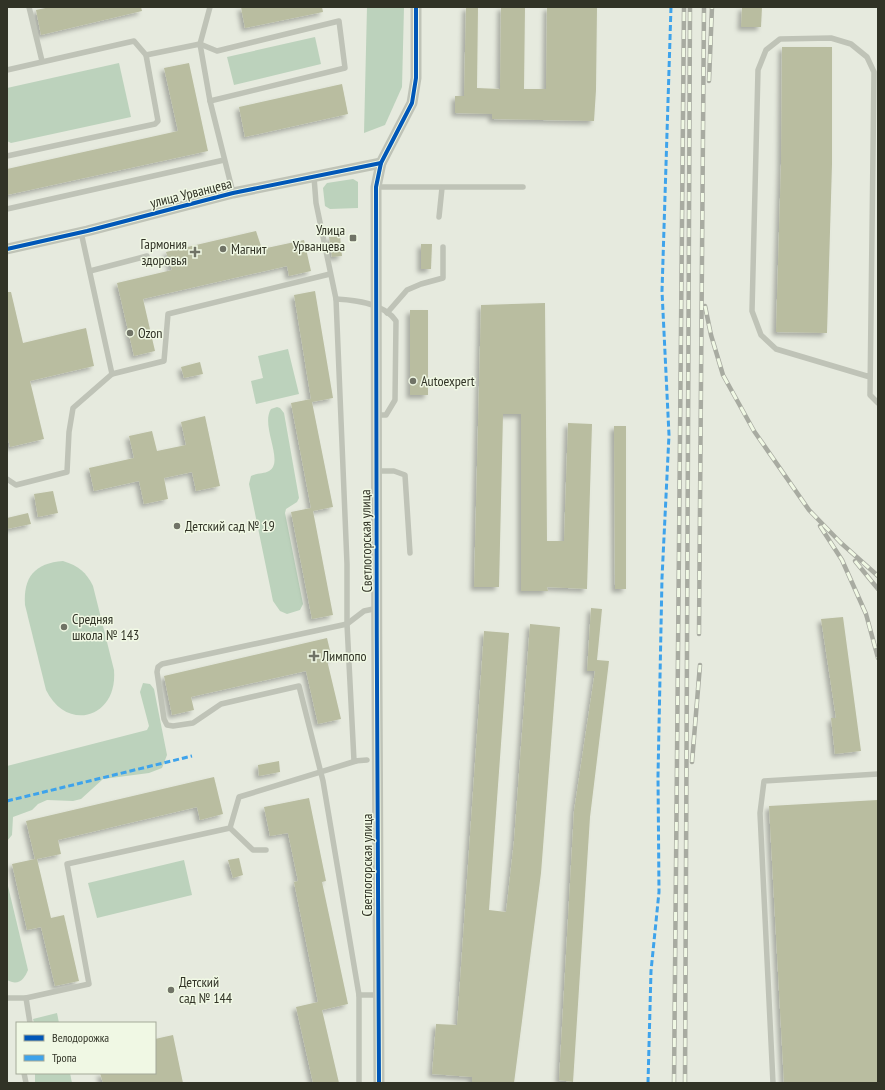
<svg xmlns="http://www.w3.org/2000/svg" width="885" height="1090" font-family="'PT Sans Narrow',sans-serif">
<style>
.green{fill:#bcd2bc}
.building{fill:#b9bda0;filter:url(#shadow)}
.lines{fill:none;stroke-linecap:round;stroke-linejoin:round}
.lane{stroke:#bfc3b7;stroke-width:5.5}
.street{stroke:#bfc3b7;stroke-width:11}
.rail-casing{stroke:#a8aba1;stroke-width:4.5}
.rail{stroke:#f0f8e4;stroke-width:3;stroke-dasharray:9;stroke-linecap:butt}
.quiet{stroke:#3ea3eb;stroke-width:3;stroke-dasharray:6 3;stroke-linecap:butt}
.cycleway-casing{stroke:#f0f8e4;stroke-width:6}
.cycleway{stroke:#0057b8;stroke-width:4}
.poi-dot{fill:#707366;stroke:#f0f8e4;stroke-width:1.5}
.labels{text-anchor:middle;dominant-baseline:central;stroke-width:3;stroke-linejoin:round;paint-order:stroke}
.street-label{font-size:14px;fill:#313326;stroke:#f0f8e4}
.poi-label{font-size:14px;fill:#313326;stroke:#f0f8e4;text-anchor:start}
</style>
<defs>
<filter id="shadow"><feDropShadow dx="-3.5" dy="3.5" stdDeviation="2" flood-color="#0004"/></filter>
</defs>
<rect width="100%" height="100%" fill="#e6eade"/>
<!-- green -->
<g class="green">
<path d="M 367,7 L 404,7 L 402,87 L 385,125 L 364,133 Z"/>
<path d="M 315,37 L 321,64 L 234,85 L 227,57 Z"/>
<path d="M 119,63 L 131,117 L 11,143 L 7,141 L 7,88 Z"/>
<path d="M 353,179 L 358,182 L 358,208 L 330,209 L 325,206 L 323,188 L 327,183 Z"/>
<path d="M 288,349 L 299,394 L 256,404 L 251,381 L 263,378 L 258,356 Z"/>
<path d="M 277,407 L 280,408 L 284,413 L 299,498 L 297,502 L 286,509 L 285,513 L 303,604 L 300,610 L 287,614 L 280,611 L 273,601 L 249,484 L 251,476 C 256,473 264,474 269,471 C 285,462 260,426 271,409 Z"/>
<path d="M 63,561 C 79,566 86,572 93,586 L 114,670 C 118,718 67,733 46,690 L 25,605 C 23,577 35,563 63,561 Z"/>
<path d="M 143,683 L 150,684 L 154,689 L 167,755 L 162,768 L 149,773 L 103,779 L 81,799 L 73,801 L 47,800 L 38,804 L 32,810 L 13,817 L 12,835 L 7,841 L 7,766 L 147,730 L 149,726 L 140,692 Z"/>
<path d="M 184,860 L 192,895 L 97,918 L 88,883 Z"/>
<path d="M 7,882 L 28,970 C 24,980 18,986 7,980 Z"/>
<path d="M 57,1013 L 59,1023 L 34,1023 L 33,1019 Z"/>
<path d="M 35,1073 L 70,1073 L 72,1083 L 35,1083 Z"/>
</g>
<!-- building -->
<g class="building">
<path d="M 50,7 L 141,7 L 142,11 L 41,35 L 36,10 Z"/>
<path d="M 241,7 L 322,7 L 323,12 L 245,28 Z"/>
<path d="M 466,7 L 478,7 L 477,88 L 500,89 L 501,7 L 525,7 L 524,89 L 546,89 L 547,7 L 597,7 L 596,90 L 594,121 L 492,119 L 492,114 L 455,113 L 455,96 L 464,96 Z"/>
<path d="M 742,7 L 762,7 L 761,27 L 741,27 Z"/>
<path d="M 782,47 L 832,47 L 832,164 L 827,333 L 776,332 L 781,164 Z"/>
<path d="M 189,63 L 208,151 L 7,195 L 7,169 L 178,131 L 164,68 Z"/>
<path d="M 342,84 L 348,114 L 245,137 L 239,107 Z"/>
<path d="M 256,231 L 262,249 L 304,240 L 311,271 L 289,276 L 287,266 L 143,299 L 155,351 L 134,356 L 117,283 L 172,270 L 166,252 Z"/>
<path d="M 340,236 L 342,256 L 332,257 L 329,237 Z"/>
<path d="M 421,244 L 432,244 L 431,269 L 421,269 Z"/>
<path d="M 315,291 L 333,398 L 312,402 L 333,507 L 313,511 L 333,615 L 312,619 L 291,512 L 311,508 L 291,403 L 311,399 L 294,295 Z"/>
<path d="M 7,292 L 11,292 L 23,343 L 86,328 L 94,366 L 30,381 L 44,439 L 10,447 L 7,435 Z"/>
<path d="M 545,303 L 547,541 L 564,541 L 568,423 L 592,424 L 587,589 L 547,587 L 548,591 L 521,591 L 521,414 L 503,414 L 499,587 L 474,587 L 481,305 Z"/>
<rect x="410" y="310" width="18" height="85"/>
<path d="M 200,362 L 203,374 L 184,378 L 181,367 Z"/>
<path d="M 205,416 L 220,486 L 196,491 L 192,472 L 164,478 L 168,499 L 144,504 L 139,481 L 94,491 L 89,468 L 134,458 L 129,436 L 152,431 L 157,451 L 186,445 L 181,422 Z"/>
<path d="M 614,426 L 626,426 L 626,589 L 615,589 Z"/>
<path d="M 53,491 L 58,513 L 38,517 L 34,494 Z"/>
<path d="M 28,513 L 31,524 L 7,529 L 7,518 Z"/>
<path d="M 591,608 L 602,609 L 597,660 L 609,661 L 590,817 L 573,1082 L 559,1080 L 574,811 L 595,671 L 587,671 Z"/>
<path d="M 843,617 L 861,751 L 835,754 L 831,718 L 836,718 L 821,619 Z"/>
<path d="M 530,624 L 560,627 L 541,873 L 514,1083 L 472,1083 L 472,1077 L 432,1074 L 436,1024 L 457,1025 L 484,631 L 509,633 L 489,910 L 506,912 L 514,841 Z"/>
<path d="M 327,638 L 332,659 L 327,660 L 341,719 L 318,724 L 306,671 L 191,697 L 194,710 L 172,715 L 164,676 Z"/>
<path d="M 279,761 L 280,772 L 259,776 L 258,765 Z"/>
<path d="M 214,777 L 223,814 L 200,820 L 197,807 L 58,840 L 61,854 L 37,859 L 51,918 L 64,915 L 79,981 L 55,986 L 41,927 L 27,930 L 12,864 L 35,859 L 26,821 Z"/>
<path d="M 309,798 L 326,881 L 322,882 L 348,1004 L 322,1010 L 339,1083 L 313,1083 L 296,1007 L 318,1002 L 294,882 L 298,881 L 288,833 L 270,836 L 264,807 Z"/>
<path d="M 878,800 L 878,1083 L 784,1083 L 769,806 Z"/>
<path d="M 239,858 L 243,875 L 233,878 L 228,860 Z"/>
<path d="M 173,1035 L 183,1083 L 103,1083 L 100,1073 L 155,1073 L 155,1039 Z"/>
</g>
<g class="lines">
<!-- lane -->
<g class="lane">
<path d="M 29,7 L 42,61"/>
<path d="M 210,7 L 200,44 L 217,51 L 339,21 L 345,68 L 210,101"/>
<path d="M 7,70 L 134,41 L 146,55 L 200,44 L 210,101 L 233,193"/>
<path d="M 7,156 L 155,124 L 158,121 L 146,55"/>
<path d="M 314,177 L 316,203 L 336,299 L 347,564 L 347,624 L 354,761 L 367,760"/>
<path d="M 376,187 L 523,187"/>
<path d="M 7,209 L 224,160"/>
<path d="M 439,217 L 442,188"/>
<path d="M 81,232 L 112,374 L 164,361 L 168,314 L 330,274"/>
<path d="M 90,271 L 147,256"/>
<path d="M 336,299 C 355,300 384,303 396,321 L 395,400 L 386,415 L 377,415"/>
<path d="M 387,313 L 407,290 L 421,284 L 443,278 L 443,247"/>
<path d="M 870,377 L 776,349 L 761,335 L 752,311 L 758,70 L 766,50 L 780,39 L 831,38 L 851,44 L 867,57 L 874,72 L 870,395 L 878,403"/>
<path d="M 376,471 L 394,471 L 405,475 L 410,553"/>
<path d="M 7,479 L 16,485 L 67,472 L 69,432 L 73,408 L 112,374"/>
<path d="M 230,828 L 253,850 L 266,850"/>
<path d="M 359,995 L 379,995"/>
<path d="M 7,998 L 26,998 L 89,984 L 67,864 L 230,828 L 239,797 L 356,761"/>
<path d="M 26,998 L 30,1023"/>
<path d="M 24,1073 L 26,1083"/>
<path d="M 359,1083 L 359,995 L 323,781 L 299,686 L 221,704 L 193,723 L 173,726 L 167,725 L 164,719 L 157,672 L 158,667 L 162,664 L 347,624 L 364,611 L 378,608"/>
<path d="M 773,1083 L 760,813 L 764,781 L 878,774"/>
</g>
<!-- street -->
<g class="street">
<path d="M 7,249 L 87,231 L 233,193 L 381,163"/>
<path d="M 379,1083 C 377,784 376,486 376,187 L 381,163 L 412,103 L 416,78 L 416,7"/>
</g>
<defs>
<g id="rail">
<path d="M 709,81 L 712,7"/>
<path d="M 705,306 L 711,335 L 723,375 L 754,431 L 809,510 L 841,543 L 878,576"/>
<path d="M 820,526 L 842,560 L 866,614 L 878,658"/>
<path d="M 855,561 L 878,589"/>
<path d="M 699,634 L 704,7"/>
<path d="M 692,762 L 700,665"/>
<path d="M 674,1083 L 684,7"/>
<path d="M 685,1083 L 690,7"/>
</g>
</defs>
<!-- rail casing -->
<use href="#rail" class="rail-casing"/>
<!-- rail -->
<use href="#rail" class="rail"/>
<!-- quiet -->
<g class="quiet">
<path d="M 7,801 L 192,756"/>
<path d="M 648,1083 L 651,971 L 659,892 L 658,776 L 662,578 L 669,435 L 662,291 L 671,7"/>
</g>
<defs>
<g id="cycleway">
<path d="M 7,249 L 87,231 L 233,193 L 381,163"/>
<path d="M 379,1083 C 377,784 376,486 376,187 L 381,163 L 412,103 L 416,78 L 416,7"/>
</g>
</defs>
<!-- cycleway casing -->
<use href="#cycleway" class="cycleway-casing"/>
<!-- cycleway -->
<use href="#cycleway" class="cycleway"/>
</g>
<!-- markers -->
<g class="poi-dot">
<rect x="349" y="234" width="8" height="8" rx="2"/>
<circle cx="223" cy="249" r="4"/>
<path d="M193 246h4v4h4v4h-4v4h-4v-4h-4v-4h4z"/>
<circle cx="130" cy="333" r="4"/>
<circle cx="413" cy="381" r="4"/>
<circle cx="177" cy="526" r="4"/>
<circle cx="64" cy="627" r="4"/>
<path d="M312 650h4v4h4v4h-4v4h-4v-4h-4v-4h4z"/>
<circle cx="171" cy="990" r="4"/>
</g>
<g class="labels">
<!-- street labels -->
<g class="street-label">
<text transform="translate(191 193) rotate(-14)">улица Урванцева</text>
<text transform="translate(366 541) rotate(-91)">Светлогорская улица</text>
<text transform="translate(367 865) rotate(-90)">Светлогорская улица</text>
</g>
<!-- poi labels -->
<g class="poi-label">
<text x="345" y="230" text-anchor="end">Улица<tspan x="345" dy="16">Урванцева</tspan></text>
<text x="187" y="244" text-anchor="end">Гармония<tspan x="187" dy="16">здоровья</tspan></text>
<text x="231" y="249">Магнит</text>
<text x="138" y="333">Ozon</text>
<text x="421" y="381">Autoexpert</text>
<text x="185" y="526">Детский сад № 19</text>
<text x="72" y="619">Средняя<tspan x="72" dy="16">школа № 143</tspan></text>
<text x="322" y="656">Лимпопо</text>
<text x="179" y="982">Детский<tspan x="179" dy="16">сад № 144</tspan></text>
</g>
</g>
<!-- border -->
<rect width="885" height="1090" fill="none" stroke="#313326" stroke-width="16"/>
<!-- legend -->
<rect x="16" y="1022" width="140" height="52" fill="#f0f8e4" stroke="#a4a998"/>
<rect x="24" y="1035" width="20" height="6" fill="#0057b8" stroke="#a4a998"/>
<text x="52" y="1042" font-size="12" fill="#313326">Велодорожка</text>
<rect x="24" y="1055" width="20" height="6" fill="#3ea3eb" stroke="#a4a998"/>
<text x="52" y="1062" font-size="12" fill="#313326">Тропа</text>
</svg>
